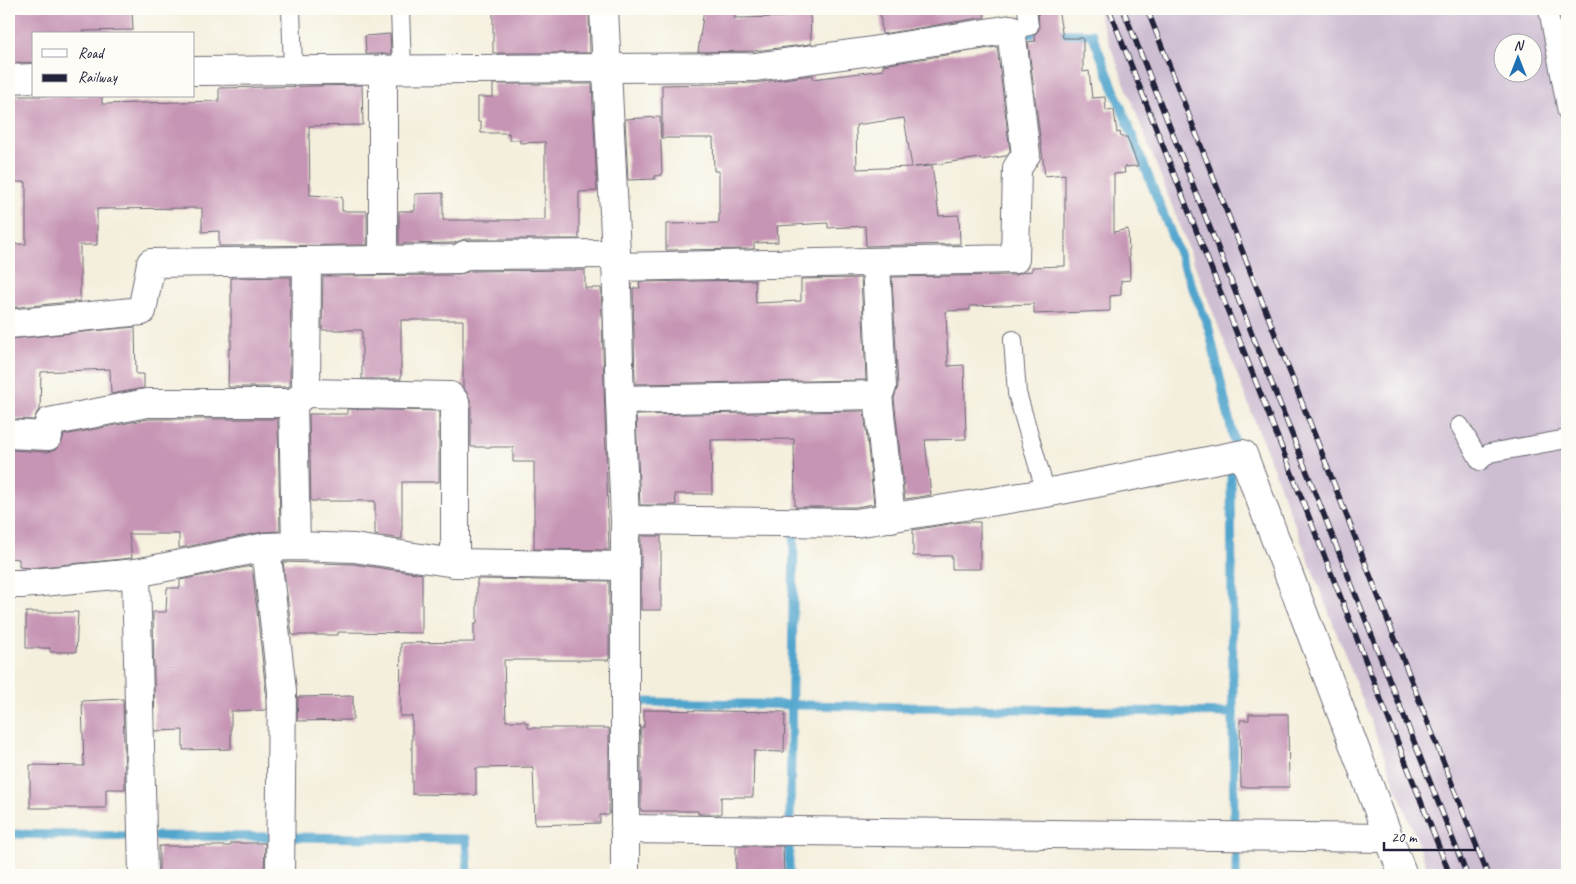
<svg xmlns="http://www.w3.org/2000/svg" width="1576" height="884" font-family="Caveat,sans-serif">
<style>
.industrial{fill:#cebed2;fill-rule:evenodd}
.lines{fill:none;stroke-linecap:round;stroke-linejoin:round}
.stream{stroke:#51a5cd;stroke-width:9}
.building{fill:#c694b4;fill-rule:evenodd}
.service-casing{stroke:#6c6a74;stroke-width:20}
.minor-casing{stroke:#6c6a74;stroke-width:30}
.service{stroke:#fff;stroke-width:18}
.minor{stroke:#fff;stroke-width:28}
.rail-casing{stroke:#22223b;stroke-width:5.5}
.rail{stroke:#fdfcf7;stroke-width:4;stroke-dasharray:11;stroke-linecap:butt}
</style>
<rect width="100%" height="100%" fill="#fdfcf7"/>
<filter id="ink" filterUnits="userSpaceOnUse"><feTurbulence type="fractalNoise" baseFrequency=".02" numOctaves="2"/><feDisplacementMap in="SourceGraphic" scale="10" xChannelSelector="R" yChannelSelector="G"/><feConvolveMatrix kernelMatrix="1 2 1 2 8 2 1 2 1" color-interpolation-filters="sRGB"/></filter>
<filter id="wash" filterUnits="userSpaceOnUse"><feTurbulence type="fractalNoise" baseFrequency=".0096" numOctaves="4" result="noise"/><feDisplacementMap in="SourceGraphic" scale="20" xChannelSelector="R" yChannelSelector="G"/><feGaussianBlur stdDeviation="1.12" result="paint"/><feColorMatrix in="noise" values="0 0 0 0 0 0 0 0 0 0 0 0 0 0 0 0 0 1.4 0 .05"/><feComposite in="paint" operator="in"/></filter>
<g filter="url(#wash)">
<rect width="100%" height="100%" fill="#f4efdd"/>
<!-- industrial -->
<path class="industrial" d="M 1096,9 L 1567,9 L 1567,875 L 1430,875 ZM 1504,42 L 1534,42 L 1534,72 L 1504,72 Z"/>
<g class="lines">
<!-- stream -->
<g class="stream">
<path d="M 1020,34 L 1092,34 L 1209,329 L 1234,441"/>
<path d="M 1231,473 L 1234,825"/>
<path d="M 645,702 L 1233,713"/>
<path d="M 790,820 L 794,535"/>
<path d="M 9,834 L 129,836"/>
<path d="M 157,836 L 269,837"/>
<path d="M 290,837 L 466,839 L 468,875"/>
<path d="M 789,847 L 789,875"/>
<path d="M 1236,851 L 1236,875"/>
</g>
</g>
<g id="blocks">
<!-- building -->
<g class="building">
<path d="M 9,9 L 132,9 L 133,30 L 83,31 L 83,34 L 34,34 L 34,62 L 9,63 Z"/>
<path d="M 493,9 L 589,9 L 590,53 L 493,53 Z"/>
<path d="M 704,9 L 736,9 L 734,18 L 784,17 L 784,9 L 810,9 L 811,44 L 754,51 L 698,52 Z"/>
<path d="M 880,9 L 984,9 L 985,17 L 882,34 Z"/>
<path d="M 1038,9 L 1058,9 L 1063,38 L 1083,38 L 1083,72 L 1089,71 L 1092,98 L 1105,97 L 1106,111 L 1114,110 L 1117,133 L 1120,132 L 1121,137 L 1127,137 L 1138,166 L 1124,167 L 1125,173 L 1114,174 L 1114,232 L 1128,229 L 1130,280 L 1121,281 L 1121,295 L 1110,296 L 1110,311 L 1034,314 L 1034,304 L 970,306 L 970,310 L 946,311 L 948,366 L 964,365 L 966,439 L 925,440 L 931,495 L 905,499 L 894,398 L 898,386 L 892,277 L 1015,275 L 1024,272 L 1032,271 L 1032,267 L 1065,266 L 1065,174 L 1045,176 L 1028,42 L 1036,41 L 1034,35 L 1039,30 Z"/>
<path d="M 390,34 L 391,54 L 366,54 L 365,36 Z"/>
<path d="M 997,47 L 1010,151 L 1006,156 L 981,160 L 981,158 L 915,167 L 932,166 L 939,216 L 959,215 L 960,244 L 866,246 L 865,226 L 828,228 L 828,223 L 777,226 L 778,242 L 754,243 L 754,249 L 666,250 L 666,224 L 719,223 L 719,171 L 714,171 L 713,138 L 662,138 L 662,85 L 755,83 L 813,75 L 813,79 L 883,70 L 883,65 ZM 904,118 L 912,167 L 857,169 L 856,125 Z"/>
<path d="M 493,84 L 592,84 L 597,191 L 579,192 L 579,239 L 465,239 L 454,243 L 399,244 L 399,211 L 415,211 L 415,194 L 443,193 L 443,220 L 545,220 L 545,142 L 520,143 L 520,140 L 509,140 L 509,133 L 481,133 L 481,122 L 478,122 L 478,97 L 493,97 Z"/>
<path d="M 362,85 L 363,125 L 309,126 L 310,195 L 342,197 L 342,211 L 367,211 L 367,245 L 219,246 L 219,231 L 202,232 L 202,208 L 97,209 L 97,245 L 80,245 L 80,301 L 9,308 L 9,244 L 26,244 L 26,182 L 11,182 L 12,96 L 102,96 L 102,104 L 219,101 L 219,88 Z"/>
<path d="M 660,117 L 662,175 L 655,176 L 655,179 L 628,180 L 625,119 Z"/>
<path d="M 585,270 L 585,288 L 601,288 L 609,550 L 534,549 L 534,462 L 513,462 L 513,447 L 471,447 L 471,402 L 467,393 L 463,387 L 463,320 L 401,320 L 401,379 L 362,379 L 362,330 L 322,330 L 323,276 L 459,275 L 470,271 Z"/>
<path d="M 291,277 L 290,385 L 288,387 L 228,387 L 229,348 L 231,349 L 231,278 Z"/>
<path d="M 861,278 L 866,380 L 635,384 L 633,288 L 640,288 L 639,282 L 755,280 L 756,303 L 801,301 L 801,279 Z"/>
<path d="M 135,327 L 136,374 L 144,374 L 144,388 L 111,394 L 110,369 L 41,372 L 40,410 L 37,412 L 34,420 L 9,419 L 9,339 Z"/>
<path d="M 347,409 L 439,411 L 439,482 L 402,482 L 402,539 L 375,535 L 375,501 L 311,501 L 309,414 L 347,414 Z"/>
<path d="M 864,411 L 874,504 L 855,507 L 795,507 L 794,439 L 711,440 L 712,494 L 675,494 L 676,505 L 640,505 L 636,415 Z"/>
<path d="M 148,419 L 278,419 L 280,531 L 263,532 L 179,548 L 179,534 L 129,534 L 132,558 L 30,568 L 19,567 L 19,559 L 9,558 L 9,450 L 47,452 L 55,450 L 61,444 L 64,435 Z"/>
<path d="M 961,522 L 980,522 L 980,569 L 952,569 L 952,556 L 913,556 L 913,530 Z"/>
<rect x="641" y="536" width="20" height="74"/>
<path d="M 283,562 L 353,564 L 422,574 L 422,633 L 338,632 L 338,635 L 292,635 Z"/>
<path d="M 252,566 L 266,692 L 266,710 L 231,711 L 231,749 L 183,750 L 183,730 L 155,731 L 153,612 L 166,612 L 167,588 L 180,588 L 180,580 Z"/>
<path d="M 477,579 L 609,581 L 609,660 L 504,660 L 506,721 L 525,721 L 525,723 L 528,723 L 528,728 L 609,728 L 609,815 L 600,815 L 600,823 L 535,825 L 533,767 L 476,768 L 476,795 L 412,794 L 412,716 L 400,716 L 401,643 L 474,642 L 474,624 L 477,624 Z"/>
<path d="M 26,612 L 78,612 L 76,652 L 50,652 L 50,648 L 26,648 Z"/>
<path d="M 353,696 L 353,720 L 297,721 L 298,697 Z"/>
<path d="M 123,699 L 125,789 L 106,789 L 106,808 L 30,808 L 30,765 L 84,766 L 82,701 Z"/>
<path d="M 644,710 L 785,712 L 784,752 L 754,751 L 753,797 L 721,797 L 721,814 L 698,814 L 698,811 L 641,811 L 641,727 L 644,727 Z"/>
<path d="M 1249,714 L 1288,714 L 1289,787 L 1241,787 L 1240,720 L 1249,720 Z"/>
<path d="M 231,843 L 265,843 L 264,875 L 159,875 L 159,846 L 231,846 Z"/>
<path d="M 736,846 L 783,846 L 784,875 L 736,875 Z"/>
</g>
</g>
</g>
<g filter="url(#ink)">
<use href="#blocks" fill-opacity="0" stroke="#6c6a74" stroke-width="1"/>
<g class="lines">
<defs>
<g id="service">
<path d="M 291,9 L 293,70"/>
<path d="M 400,9 L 402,69"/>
<path d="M 1548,9 L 1567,112"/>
<path d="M 1011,29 L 1029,26 L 1027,9"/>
<path d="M 1013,340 L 1017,393 L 1046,493"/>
<path d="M 1460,426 L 1480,461 L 1489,453 L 1567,439"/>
</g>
<g id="minor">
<path d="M 604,9 L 616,254 L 620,400 L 625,520 L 625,875"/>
<path d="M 383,69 L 383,260"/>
<path d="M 194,71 L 755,67 L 865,52 L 1011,29 L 1026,155 L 1017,168 L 1015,259 L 616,267"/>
<path d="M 9,79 L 34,78"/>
<path d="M 9,324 L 142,311 L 151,263 L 459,259 L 465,255 L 616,254"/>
<path d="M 306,393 L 450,396 L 455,402 L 455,563"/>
<path d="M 878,395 L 891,518"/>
<path d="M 620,400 L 878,395 L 882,387 L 876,263"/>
<path d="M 9,434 L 48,436 L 49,422 L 147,403 L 293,403"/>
<path d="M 625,520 L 856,523 L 1046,493 L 1243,454 L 1403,875"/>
<path d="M 296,546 L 293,403 L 306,393 L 307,261"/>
<path d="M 266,547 L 282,691 L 280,875"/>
<path d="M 136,573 L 143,875"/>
<path d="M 9,584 L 22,584 L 136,573 L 266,547 L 296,546 L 354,548 L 455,563 L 625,566"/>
<path d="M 626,829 L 1388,838"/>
</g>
</defs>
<!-- service casing -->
<use href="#service" class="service-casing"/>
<!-- minor casing -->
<use href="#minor" class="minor-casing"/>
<!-- service -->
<use href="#service" class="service"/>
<!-- minor -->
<use href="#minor" class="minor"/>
<defs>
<g id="rail">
<path d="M 1109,9 L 1450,875"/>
<path d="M 1123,9 L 1467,875"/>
<path d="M 1147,9 L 1488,875"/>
</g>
</defs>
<!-- rail casing -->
<use href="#rail" class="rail-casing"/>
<!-- rail -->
<use href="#rail" class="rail"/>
</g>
</g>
<!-- margin -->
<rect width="1576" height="884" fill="none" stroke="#fdfcf7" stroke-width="30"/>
<!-- legend -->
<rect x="32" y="32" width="162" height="65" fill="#fdfcf7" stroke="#a5a5ac"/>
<rect x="42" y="49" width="25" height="8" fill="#ffffff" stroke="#a5a5ac"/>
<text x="78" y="58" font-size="15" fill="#22223b">Road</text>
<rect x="42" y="74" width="25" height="8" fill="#22223b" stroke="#a5a5ac"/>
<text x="78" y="82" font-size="15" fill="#22223b">Railway</text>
<!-- north arrow -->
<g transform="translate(1518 58)"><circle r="24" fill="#fdfcf7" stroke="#a5a5ac"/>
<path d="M0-4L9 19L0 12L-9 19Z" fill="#1f6fb2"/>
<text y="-8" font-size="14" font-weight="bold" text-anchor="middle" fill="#22223b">N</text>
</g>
<!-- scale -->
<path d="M1384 842v8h91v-8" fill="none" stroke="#22223b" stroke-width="2.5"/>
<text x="1391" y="842" font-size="15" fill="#22223b" stroke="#fdfcf7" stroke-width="4" paint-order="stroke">20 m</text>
</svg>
